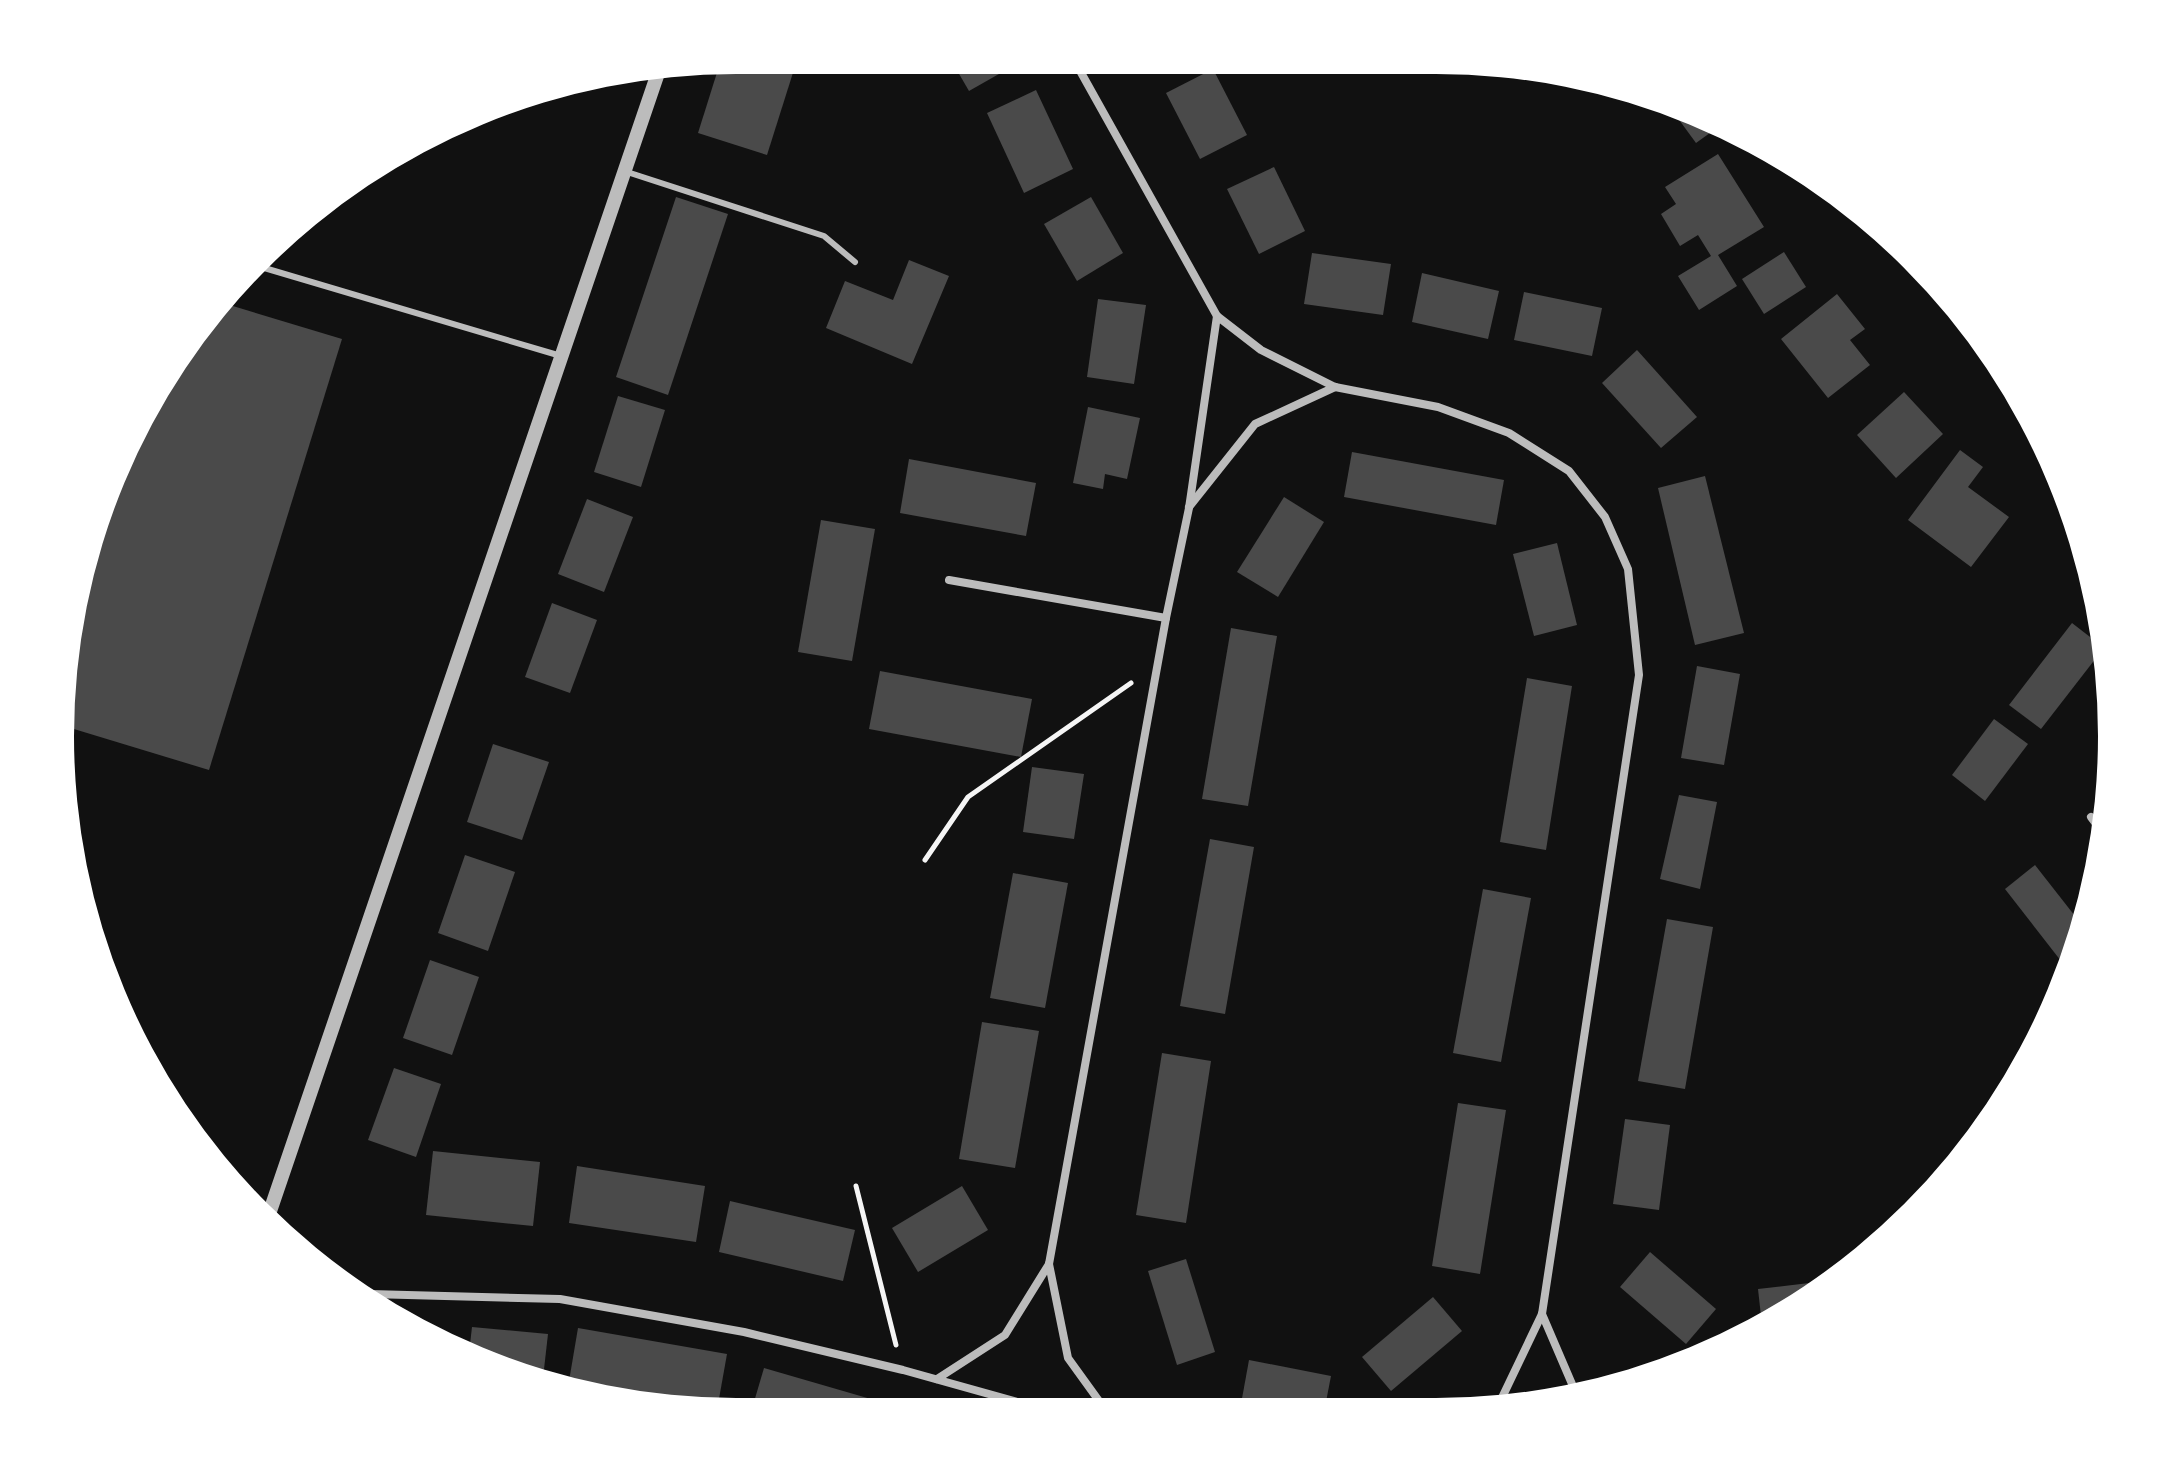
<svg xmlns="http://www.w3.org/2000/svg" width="2172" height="1472" font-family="Arial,sans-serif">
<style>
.building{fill:#4a4a4a}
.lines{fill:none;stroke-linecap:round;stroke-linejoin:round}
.path{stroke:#f5f5f5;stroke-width:5}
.service{stroke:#bcbcbc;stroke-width:6}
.minor{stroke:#bcbcbc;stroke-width:8}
.tertiary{stroke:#bcbcbc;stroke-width:14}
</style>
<rect width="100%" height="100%" fill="#111"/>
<!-- building -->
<g class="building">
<path d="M 736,60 L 797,60 L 767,155 L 698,133 L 720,63 Z"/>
<path d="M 951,60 L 1010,60 L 1013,66 L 969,91 Z"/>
<path d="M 1213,69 L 1247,135 L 1200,159 L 1166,93 Z"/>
<path d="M 1036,90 L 1073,169 L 1024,193 L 987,113 Z"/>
<path d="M 1684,112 L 1721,125 L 1696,143 L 1677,117 Z"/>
<path d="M 1718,154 L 1764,227 L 1718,255 L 1737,286 L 1699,310 L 1678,276 L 1711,256 L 1698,235 L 1680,246 L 1661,214 L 1676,204 L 1665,187 Z"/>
<path d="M 1274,167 L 1305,231 L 1259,254 L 1227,189 Z"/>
<path d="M 676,197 L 728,214 L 668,395 L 616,377 Z"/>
<path d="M 1091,197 L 1123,253 L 1077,281 L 1044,224 Z"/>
<path d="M 1784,252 L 1806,287 L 1764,314 L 1742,279 Z"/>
<path d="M 1312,253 L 1391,264 L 1383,315 L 1304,304 Z"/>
<path d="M 909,260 L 949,276 L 912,364 L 826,328 L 845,281 L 893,300 Z"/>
<path d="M 1422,273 L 1499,291 L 1488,339 L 1412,322 Z"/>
<path d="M 1524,292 L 1602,308 L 1592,356 L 1514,340 Z"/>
<path d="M 1837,294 L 1865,329 L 1850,340 L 1870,365 L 1828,398 L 1781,339 Z"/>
<path d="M 1098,299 L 1146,305 L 1134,384 L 1087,377 Z"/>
<path d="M 223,303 L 342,339 L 209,770 L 64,726 L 61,691 L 111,478 L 200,324 Z"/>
<path d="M 1637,350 L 1697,417 L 1661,448 L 1602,383 Z"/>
<path d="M 1904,392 L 1943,434 L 1896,478 L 1857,435 Z"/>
<path d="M 618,396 L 665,410 L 641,487 L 594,472 Z"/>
<path d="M 1088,407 L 1140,418 L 1127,479 L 1105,474 L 1103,489 L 1073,483 Z"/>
<path d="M 1960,450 L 1983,467 L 1968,487 L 2009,517 L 1971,567 L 1908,520 Z"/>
<path d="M 1352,452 L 1504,480 L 1496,525 L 1344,497 Z"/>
<path d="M 909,459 L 1036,483 L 1026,536 L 900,513 Z"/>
<path d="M 1705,476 L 1744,633 L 1695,645 L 1658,488 Z"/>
<path d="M 1284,497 L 1324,522 L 1278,597 L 1237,572 Z"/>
<path d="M 587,499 L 633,517 L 604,592 L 558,574 Z"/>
<path d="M 821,520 L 875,529 L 852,661 L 798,652 Z"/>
<path d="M 1557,543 L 1577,625 L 1534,636 L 1513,554 Z"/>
<path d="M 552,603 L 597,620 L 570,693 L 525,677 Z"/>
<path d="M 2072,623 L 2103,647 L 2103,649 L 2041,729 L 2009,705 Z"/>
<path d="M 1231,628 L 1277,636 L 1248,806 L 1202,799 Z"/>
<path d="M 1697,666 L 1740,674 L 1724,765 L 1681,758 Z"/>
<path d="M 880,671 L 1032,699 L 1021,757 L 869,729 Z"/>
<path d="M 1527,678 L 1572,686 L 1546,850 L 1500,842 Z"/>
<path d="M 1994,719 L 2028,744 L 1985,801 L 1952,775 Z"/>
<path d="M 493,744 L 549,762 L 522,840 L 467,822 Z"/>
<path d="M 1032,767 L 1084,774 L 1074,839 L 1023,832 Z"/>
<path d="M 1679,795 L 1717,802 L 1700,889 L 1660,879 Z"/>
<path d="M 1210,839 L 1254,847 L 1225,1014 L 1180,1006 Z"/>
<path d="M 465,855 L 515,872 L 488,951 L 438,933 Z"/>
<path d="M 2035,865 L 2082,925 L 2068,970 L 2005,889 Z"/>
<path d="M 1013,873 L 1068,883 L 1045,1008 L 990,998 Z"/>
<path d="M 1483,889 L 1531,898 L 1501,1062 L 1453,1053 Z"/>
<path d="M 1667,919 L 1713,927 L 1685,1089 L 1638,1081 Z"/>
<path d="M 430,960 L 479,977 L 452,1055 L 403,1038 Z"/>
<path d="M 982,1022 L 1039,1031 L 1015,1168 L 959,1159 Z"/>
<path d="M 1162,1053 L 1211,1061 L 1186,1223 L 1136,1215 Z"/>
<path d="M 394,1068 L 441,1084 L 416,1157 L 368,1140 Z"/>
<path d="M 1458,1103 L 1506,1110 L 1480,1274 L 1432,1266 Z"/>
<path d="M 1625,1119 L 1670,1125 L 1659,1210 L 1613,1204 Z"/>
<path d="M 433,1151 L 540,1162 L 533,1226 L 426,1215 Z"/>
<path d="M 577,1166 L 705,1186 L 696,1242 L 569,1223 Z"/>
<path d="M 962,1186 L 988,1230 L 918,1272 L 892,1228 Z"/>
<path d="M 730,1201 L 855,1230 L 843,1281 L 719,1252 Z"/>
<path d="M 1650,1252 L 1716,1309 L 1686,1344 L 1620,1287 Z"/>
<path d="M 1186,1259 L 1215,1352 L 1177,1365 L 1148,1271 Z"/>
<path d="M 1834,1280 L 1812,1298 L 1762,1325 L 1758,1289 Z"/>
<path d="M 1433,1297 L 1462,1331 L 1391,1391 L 1362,1357 Z"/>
<path d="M 472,1327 L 548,1334 L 543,1378 L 469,1353 Z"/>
<path d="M 578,1328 L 727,1354 L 717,1410 L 615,1400 L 600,1397 L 568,1387 Z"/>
<path d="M 1249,1360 L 1331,1376 L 1324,1412 L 1281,1412 L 1241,1404 Z"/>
<path d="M 764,1368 L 888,1404 L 886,1412 L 751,1412 Z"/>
</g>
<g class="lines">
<!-- path -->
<g class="path">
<path d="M 925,860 L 968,797 L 1131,683"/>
<path d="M 856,1186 L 896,1345"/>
</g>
<!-- service -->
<g class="service">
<path d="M 624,171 L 824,236 L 855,262"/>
<path d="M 261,267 L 561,356"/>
</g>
<!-- minor -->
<g class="minor">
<path d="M 1074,60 L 1217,316 L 1261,350 L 1335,387 L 1438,407 L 1509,433 L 1569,471 L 1605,517 L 1628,569 L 1639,675 L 1542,1314 L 1498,1406"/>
<path d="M 1189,507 L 1255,424 L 1335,387"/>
<path d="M 949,580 L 1166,618"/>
<path d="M 2091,817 L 2103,833"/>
<path d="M 1049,1264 L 1068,1358 L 1107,1412"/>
<path d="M 370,1294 L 560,1299 L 744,1332 L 903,1370 L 1053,1412"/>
<path d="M 1542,1314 L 1575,1391 L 1582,1395"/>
<path d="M 937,1379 L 1005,1335 L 1049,1264 L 1166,618 L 1189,508 L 1217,316"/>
</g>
<!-- tertiary -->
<path class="tertiary" d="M 267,1220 L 658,73"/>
</g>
<!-- crop -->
<path d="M0 0H2172V1472H0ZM736 74H1436A662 662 0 0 1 2098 736V736A662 662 0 0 1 1436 1398H736A662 662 0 0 1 74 736V736A662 662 0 0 1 736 74Z" fill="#fff" fill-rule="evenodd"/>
</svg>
